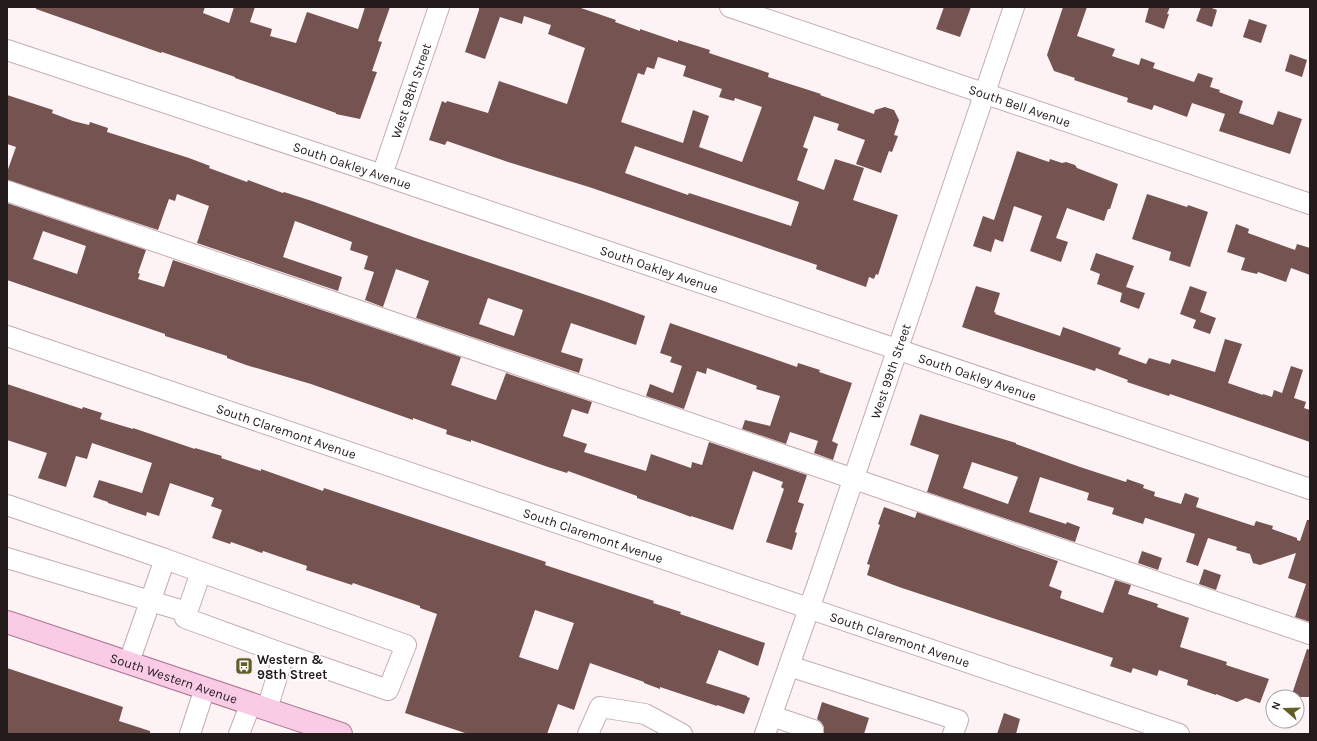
<svg xmlns="http://www.w3.org/2000/svg" width="1317" height="741" font-family="Karla,sans-serif">
<style>
.building{fill:#755351;fill-rule:evenodd}
.lines{fill:none;stroke-linecap:round;stroke-linejoin:round}
.minor-casing{stroke:#c4adb2;stroke-width:22}
.major-casing{stroke:#ac7794;stroke-width:24}
.minor{stroke:#fff;stroke-width:20}
.major{stroke:#f9cbe5;stroke-width:22}
.labels{text-anchor:middle;dominant-baseline:central;stroke-width:4;stroke-linejoin:round;paint-order:stroke}
.street-label{font-size:13px;fill:#241b1d;stroke:#fff}
.poi-label{font-size:13px;font-weight:bold;fill:#241b1d;stroke:#fff;text-anchor:start}
</style>
<rect width="100%" height="100%" fill="#fdf3f5"/>
<!-- building -->
<g class="building">
<path d="M 36,7 L 205,7 L 203,13 L 229,23 L 234,7 L 255,7 L 250,22 L 272,29 L 270,36 L 296,43 L 307,12 L 358,29 L 365,7 L 390,7 L 378,41 L 382,42 L 372,71 L 377,72 L 360,119 L 336,114 L 336,113 L 235,78 L 235,77 L 162,52 L 161,53 L 36,9 Z"/>
<path d="M 479,7 L 578,7 L 616,20 L 615,22 L 640,31 L 640,29 L 678,42 L 678,40 L 710,50 L 709,53 L 769,73 L 768,77 L 821,94 L 820,95 L 874,114 L 875,110 L 885,107 L 894,110 L 899,120 L 894,135 L 898,136 L 892,152 L 889,151 L 881,173 L 856,164 L 865,140 L 837,130 L 839,124 L 814,116 L 803,147 L 808,149 L 797,180 L 824,190 L 835,159 L 864,168 L 853,200 L 898,215 L 878,275 L 876,274 L 874,279 L 869,277 L 866,287 L 816,269 L 817,265 L 589,187 L 508,162 L 447,141 L 445,145 L 429,140 L 442,101 L 446,103 L 447,101 L 488,113 L 499,81 L 567,104 L 585,48 L 548,34 L 551,25 L 524,16 L 522,24 L 500,17 L 485,59 L 465,52 L 479,10 ZM 658,57 L 686,66 L 683,76 L 722,89 L 719,97 L 734,101 L 735,98 L 762,107 L 742,162 L 699,147 L 709,116 L 693,110 L 683,143 L 621,122 L 638,73 L 644,75 L 647,67 L 654,69 ZM 635,146 L 799,202 L 791,226 L 689,193 L 688,195 L 625,173 Z"/>
<path d="M 944,7 L 971,7 L 960,37 L 936,29 Z"/>
<path d="M 1063,7 L 1087,7 L 1077,36 L 1115,49 L 1112,56 L 1139,65 L 1141,58 L 1155,63 L 1153,68 L 1194,82 L 1198,73 L 1213,78 L 1210,87 L 1220,90 L 1219,92 L 1243,101 L 1239,113 L 1273,125 L 1278,111 L 1302,119 L 1290,154 L 1219,131 L 1225,114 L 1192,103 L 1187,117 L 1154,105 L 1152,110 L 1127,102 L 1128,98 L 1074,80 L 1075,78 L 1054,71 L 1047,55 Z"/>
<path d="M 1149,7 L 1170,7 L 1167,14 L 1169,14 L 1164,29 L 1145,22 Z"/>
<path d="M 1201,7 L 1209,7 L 1217,10 L 1212,27 L 1196,21 Z"/>
<path d="M 1249,19 L 1267,25 L 1261,43 L 1243,37 Z"/>
<path d="M 1290,54 L 1307,60 L 1302,77 L 1285,71 Z"/>
<path d="M 7,95 L 53,110 L 52,113 L 73,121 L 89,125 L 90,122 L 108,128 L 107,132 L 189,158 L 210,166 L 209,168 L 247,182 L 248,180 L 283,193 L 284,192 L 312,201 L 416,238 L 601,300 L 645,316 L 636,345 L 571,323 L 561,352 L 583,359 L 579,373 L 416,318 L 429,281 L 396,269 L 383,307 L 365,300 L 374,272 L 364,269 L 368,256 L 350,250 L 352,242 L 295,221 L 283,257 L 342,277 L 338,291 L 197,243 L 209,206 L 177,194 L 175,201 L 169,199 L 158,230 L 7,180 L 7,172 L 16,147 L 7,144 ZM 488,298 L 523,310 L 514,336 L 479,324 Z"/>
<path d="M 1017,151 L 1049,162 L 1050,159 L 1062,163 L 1066,162 L 1075,165 L 1077,168 L 1118,184 L 1110,209 L 1108,209 L 1104,221 L 1067,208 L 1056,238 L 1068,242 L 1061,262 L 1030,251 L 1042,216 L 1014,206 L 1003,242 L 995,239 L 991,252 L 973,246 L 983,216 L 994,220 Z"/>
<path d="M 1147,194 L 1187,207 L 1188,205 L 1208,212 L 1190,267 L 1169,260 L 1171,252 L 1132,239 Z"/>
<path d="M 7,203 L 146,250 L 138,273 L 140,274 L 138,279 L 164,287 L 173,260 L 461,357 L 451,385 L 489,398 L 496,400 L 506,373 L 592,402 L 588,414 L 572,409 L 563,436 L 587,444 L 584,452 L 646,471 L 651,454 L 691,468 L 692,462 L 702,465 L 709,442 L 807,475 L 798,502 L 804,504 L 795,532 L 797,533 L 792,550 L 766,542 L 784,489 L 781,487 L 783,482 L 753,471 L 733,530 L 691,516 L 691,517 L 678,512 L 637,498 L 637,496 L 568,471 L 567,473 L 548,467 L 471,440 L 471,442 L 446,434 L 447,430 L 413,418 L 413,420 L 311,384 L 246,365 L 227,358 L 227,356 L 184,342 L 165,336 L 165,334 L 7,280 ZM 43,231 L 86,246 L 77,274 L 33,259 Z"/>
<path d="M 1236,224 L 1249,229 L 1248,233 L 1295,250 L 1297,244 L 1310,248 L 1310,275 L 1291,268 L 1286,282 L 1258,272 L 1257,274 L 1241,270 L 1245,258 L 1227,252 Z"/>
<path d="M 1096,253 L 1134,266 L 1126,287 L 1145,293 L 1139,309 L 1120,302 L 1122,293 L 1097,284 L 1100,274 L 1090,270 Z"/>
<path d="M 976,286 L 1000,293 L 994,312 L 996,313 L 995,314 L 1060,336 L 1063,327 L 1121,348 L 1118,354 L 1146,364 L 1149,358 L 1170,364 L 1172,359 L 1215,372 L 1225,339 L 1242,344 L 1228,383 L 1263,395 L 1263,394 L 1272,397 L 1274,390 L 1282,393 L 1291,366 L 1303,370 L 1294,398 L 1306,402 L 1304,408 L 1310,410 L 1310,442 L 1211,408 L 1170,394 L 1169,396 L 1127,382 L 1128,380 L 1096,368 L 1095,371 L 962,327 Z"/>
<path d="M 1190,286 L 1207,292 L 1200,312 L 1216,318 L 1210,334 L 1193,328 L 1196,320 L 1180,314 Z"/>
<path d="M 670,323 L 797,367 L 798,363 L 820,370 L 819,372 L 852,383 L 832,441 L 838,444 L 833,460 L 814,453 L 818,441 L 790,432 L 786,444 L 742,429 L 745,420 L 770,426 L 780,396 L 756,389 L 757,386 L 707,368 L 706,374 L 697,371 L 684,409 L 646,396 L 650,384 L 673,393 L 682,366 L 670,362 L 672,357 L 660,353 Z"/>
<path d="M 7,384 L 82,409 L 83,407 L 102,413 L 100,419 L 133,429 L 133,428 L 195,449 L 195,448 L 222,456 L 221,458 L 261,471 L 261,469 L 323,491 L 324,488 L 546,562 L 545,565 L 654,601 L 653,603 L 681,612 L 680,614 L 765,643 L 758,666 L 719,650 L 706,683 L 747,696 L 747,697 L 750,698 L 744,714 L 717,705 L 717,706 L 660,687 L 660,689 L 644,683 L 644,682 L 590,663 L 574,710 L 558,704 L 547,734 L 468,734 L 405,713 L 437,614 L 420,608 L 420,606 L 353,583 L 352,585 L 306,570 L 307,566 L 263,551 L 262,553 L 231,542 L 230,544 L 212,538 L 222,510 L 211,506 L 214,498 L 170,483 L 159,516 L 147,512 L 146,516 L 108,503 L 108,502 L 93,497 L 99,480 L 142,493 L 152,463 L 92,443 L 87,459 L 76,456 L 66,487 L 38,478 L 47,453 L 7,440 ZM 535,610 L 574,623 L 558,670 L 519,657 Z"/>
<path d="M 920,414 L 1016,443 L 1016,444 L 1080,467 L 1126,482 L 1127,479 L 1144,485 L 1143,488 L 1155,492 L 1154,496 L 1181,504 L 1185,493 L 1199,498 L 1196,507 L 1254,526 L 1256,521 L 1273,526 L 1272,529 L 1297,538 L 1297,540 L 1300,541 L 1307,520 L 1310,520 L 1310,622 L 1295,617 L 1306,584 L 1288,578 L 1296,553 L 1260,565 L 1253,563 L 1250,554 L 1236,550 L 1237,547 L 1208,538 L 1198,566 L 1186,562 L 1195,534 L 1146,518 L 1145,518 L 1143,524 L 1112,514 L 1114,508 L 1087,500 L 1089,493 L 1040,477 L 1029,512 L 1066,524 L 1067,522 L 1080,527 L 1075,542 L 927,492 L 939,455 L 910,445 ZM 972,462 L 1018,477 L 1008,504 L 963,488 Z"/>
<path d="M 884,507 L 915,518 L 917,512 L 1058,561 L 1049,586 L 1062,591 L 1060,598 L 1103,613 L 1115,580 L 1131,585 L 1128,594 L 1158,604 L 1157,607 L 1189,618 L 1180,647 L 1227,662 L 1226,665 L 1269,679 L 1260,703 L 1246,698 L 1237,702 L 1216,694 L 1216,695 L 1187,685 L 1188,680 L 1159,670 L 1157,676 L 1133,668 L 1131,673 L 1110,666 L 1113,658 L 899,587 L 867,575 L 870,565 L 867,564 L 880,525 L 878,524 Z"/>
<path d="M 1142,551 L 1162,558 L 1158,570 L 1138,563 Z"/>
<path d="M 1204,569 L 1221,575 L 1216,590 L 1199,584 Z"/>
<path d="M 1307,649 L 1310,650 L 1310,697 L 1291,697 Z"/>
<path d="M 7,668 L 123,707 L 119,721 L 150,731 L 150,734 L 7,734 Z"/>
<path d="M 822,702 L 869,718 L 864,734 L 824,734 L 824,727 L 821,722 L 817,719 Z"/>
<path d="M 1004,713 L 1020,719 L 1016,734 L 997,734 Z"/>
</g>
<g class="lines">
<defs>
<g id="minor">
<path id="s1" d="M 730,7 L 1310,204"/>
<path id="s2" d="M 7,50 L 382,175 L 1310,489"/>
<path id="s3" d="M 382,175 L 439,7"/>
<path d="M 7,191 L 1310,634"/>
<path id="s4" d="M 7,336 L 1179,734"/>
<path d="M 7,505 L 165,559 L 129,662"/>
<path d="M 7,558 L 187,612"/>
<path d="M 165,559 L 201,572"/>
<path d="M 789,666 L 958,720 L 953,734"/>
<path d="M 267,709 L 284,654 L 185,618 L 201,572 L 406,645 L 388,690 L 284,654"/>
<path d="M 772,716 L 813,730"/>
<path d="M 190,734 L 205,688"/>
<path d="M 239,734 L 251,703"/>
<path d="M 588,734 L 600,707 L 645,714 L 682,734"/>
<path id="s5" d="M 765,734 L 817,586 L 1014,7"/>
</g>
<g id="major">
<path id="s6" d="M 7,622 L 341,734"/>
</g>
</defs>
<!-- minor casing -->
<use href="#minor" class="minor-casing"/>
<!-- major casing -->
<use href="#major" class="major-casing"/>
<!-- minor -->
<use href="#minor" class="minor"/>
<!-- major -->
<use href="#major" class="major"/>
</g>
<!-- icons -->
<defs>
<symbol id="bus-square" viewBox="-11 -11 22 22"><rect x="-9" y="-9" width="18" height="18" rx="4" fill="#635d2a" stroke="#fff"/><path d="M-5-6H5V4H4V6H2V4H-2V6H-4V4H-5ZM-3.5-4V0h7V-4ZM-3.5 1.2v1.5H-2V1.2ZM2 1.2v1.5H3.5V1.2Z" fill="#fff"/></symbol>
</defs>
<g fill-rule="evenodd">
<use href="#bus-square" x="234" y="656" width="20" height="20"/>
</g>
<g class="labels">
<!-- street labels -->
<g class="street-label">
<text stroke="none"><textPath href="#s3" startOffset="89">West 98th Street</textPath></text>
<text stroke="none"><textPath href="#s1" startOffset="306">South Bell Avenue</textPath></text>
<text stroke="none"><textPath href="#s2" startOffset="364">South Oakley Avenue</textPath></text>
<text stroke="none"><textPath href="#s2" startOffset="688">South Oakley Avenue</textPath></text>
<text stroke="none"><textPath href="#s5" startOffset="384">West 99th Street</textPath></text>
<text stroke="none"><textPath href="#s2" startOffset="1024">South Oakley Avenue</textPath></text>
<text stroke="none"><textPath href="#s4" startOffset="295">South Claremont Avenue</textPath></text>
<text stroke="none"><textPath href="#s4" startOffset="619">South Claremont Avenue</textPath></text>
<text stroke="none"><textPath href="#s4" startOffset="943">South Claremont Avenue</textPath></text>
<text stroke="none"><textPath href="#s6" startOffset="176">South Western Avenue</textPath></text>
</g>
<!-- poi labels -->
<g class="poi-label">
<text x="257" y="659">Western &amp;<tspan x="257" dy="15">98th Street</tspan></text>
</g>
</g>
<!-- border -->
<rect width="1317" height="741" fill="none" stroke="#241b1d" stroke-width="16"/>
<!-- north arrow -->
<g transform="translate(1285 709) rotate(290)"><circle r="19" fill="#ffffff" stroke="#a7a4a5"/>
<path d="M0-3L7 15L0 10L-7 15Z" fill="#635d2a"/>
<text y="-6" font-size="11" font-weight="bold" text-anchor="middle" fill="#241b1d">N</text>
</g>
</svg>
